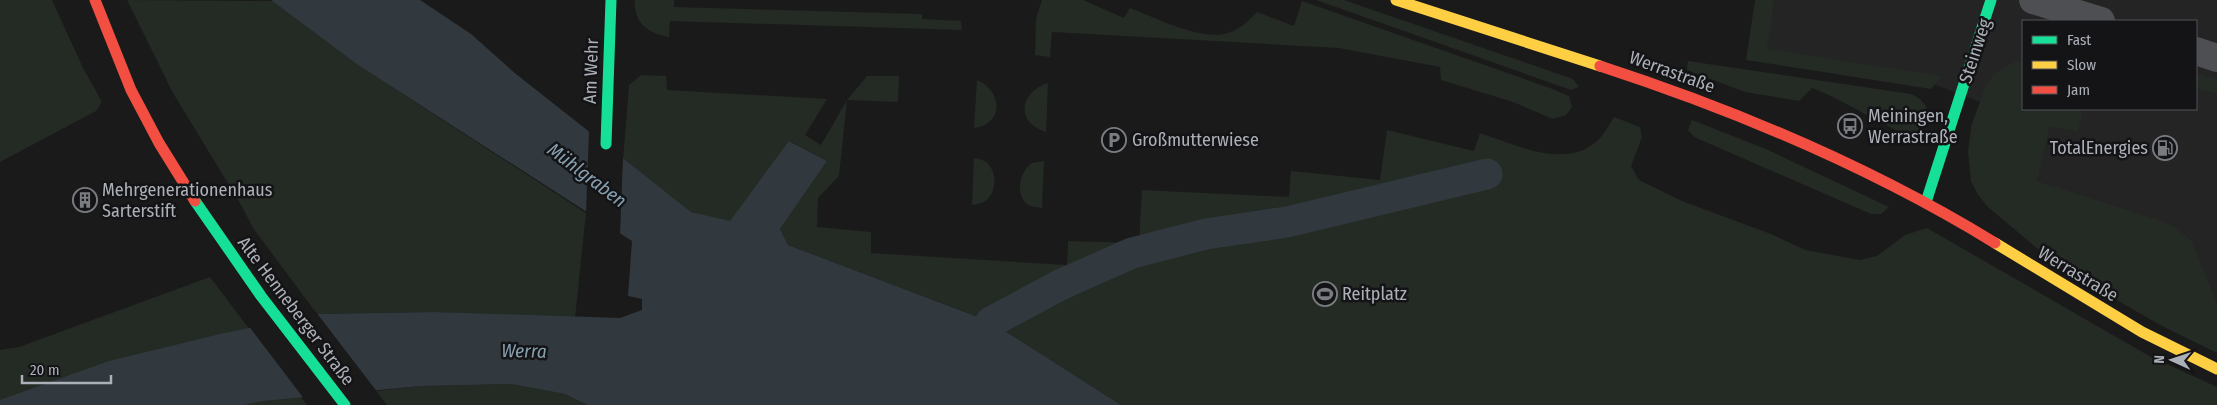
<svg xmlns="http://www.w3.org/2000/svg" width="2217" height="405" font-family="'Fira Sans Condensed',sans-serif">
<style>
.built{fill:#242425;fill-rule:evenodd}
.green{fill:#242a24}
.water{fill:#31393e}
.pier{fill:#1a1a1a}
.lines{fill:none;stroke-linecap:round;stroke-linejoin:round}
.canal{stroke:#31393e;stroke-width:31}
.street{stroke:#4e4f52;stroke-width:28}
.fast{stroke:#16e098;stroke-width:11}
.slow{stroke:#ffcf43;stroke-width:11}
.jam{stroke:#f24e42;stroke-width:11}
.labels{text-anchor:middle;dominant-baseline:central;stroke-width:5;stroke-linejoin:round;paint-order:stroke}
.street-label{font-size:18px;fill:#acb1b9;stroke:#141416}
.poi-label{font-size:18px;fill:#acb1b9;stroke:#141416;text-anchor:start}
.water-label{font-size:19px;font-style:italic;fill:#87a0b0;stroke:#141416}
</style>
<rect width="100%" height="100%" fill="#1a1a1a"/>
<!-- built -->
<path class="built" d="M 1757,0 L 2217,0 L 2217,311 L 2024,201 L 1988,105 L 1928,82 L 1749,57 ZM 2023,21 L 2196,21 L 2196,109 L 2023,109 Z"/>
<!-- green -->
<g class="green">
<path d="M 0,0 L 52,0 L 83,68 L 102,102 L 96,111 L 0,162 Z"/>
<path d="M 127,0 L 273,1 L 358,65 L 586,213 L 575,318 L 435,312 L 317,314 L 253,228 L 240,203 L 173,93 Z"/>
<path d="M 635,0 L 674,0 L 674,7 L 922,14 L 922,19 L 961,21 L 962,30 L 670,21 L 669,37 C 648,34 633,22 635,0 Z"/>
<path d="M 1042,0 L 1083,0 L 1124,18 L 1130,8 C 1157,18 1188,35 1218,35 C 1234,34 1247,23 1257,12 L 1294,26 L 1302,1 L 1550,88 L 1569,96 L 1572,107 L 1566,115 L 1553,119 L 1513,102 L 1441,80 L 1440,67 L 1339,48 L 1052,32 L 1050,57 L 1035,55 L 1036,19 Z"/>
<path d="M 1316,0 L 1344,0 L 1573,79 L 1579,87 L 1571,90 Z"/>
<path d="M 1755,0 L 1774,0 L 1767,49 L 1942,76 L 1931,89 L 1746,60 Z"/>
<path d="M 1688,61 L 1911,94 C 1939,105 1932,140 1901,133 L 1831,96 L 1812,88 L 1799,101 L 1745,92 L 1687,70 Z"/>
<path d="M 2016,61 L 2023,62 L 2023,109 L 2080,109 L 2082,114 L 2078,132 L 2050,126 L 2037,181 L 2159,220 L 2173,226 L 2191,240 L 2217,304 L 2217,353 L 2162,326 L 2113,298 L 2038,249 L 1988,207 L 1978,195 L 1971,181 L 1968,152 L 1971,127 L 1985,87 L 1994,74 Z"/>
<path d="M 2196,73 L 2217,79 L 2217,94 L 2196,88 Z"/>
<path d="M 641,75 L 666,76 L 667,90 L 827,99 L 805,135 L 821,145 L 847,100 L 867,76 L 899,76 L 898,102 L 847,100 L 839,176 L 818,198 L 817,227 L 871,232 L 871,253 L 1067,265 L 1068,241 L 1139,243 L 1142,190 L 1289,197 L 1291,171 L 1380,180 L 1387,130 L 1474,151 L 1480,133 C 1517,145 1569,172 1601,137 C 1606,131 1610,123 1614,117 L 1640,127 L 1642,137 L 1631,166 L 1639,180 L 1682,201 L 1771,234 L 1805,250 L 1860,260 L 1877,256 L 1905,235 L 1927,228 L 2151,357 L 2217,387 L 2217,405 L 1121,405 L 991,322 L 788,245 L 780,229 L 827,161 L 790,141 L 730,222 L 691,212 L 623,160 L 629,85 Z"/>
<path d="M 977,80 C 1003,91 1004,124 974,128 Z"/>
<path d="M 1048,83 L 1046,132 C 1014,122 1020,92 1048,83 Z"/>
<path d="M 1692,120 L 1766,149 L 1889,207 L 1881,214 L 1871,214 L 1694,137 L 1688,130 Z"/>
<path d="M 974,158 C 979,159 985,160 988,164 C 998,174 996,195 984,202 C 980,204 976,204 972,205 Z"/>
<path d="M 1044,161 L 1042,208 C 1036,207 1030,207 1026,203 C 1015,193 1020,171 1032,163 C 1035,162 1040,162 1044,161 Z"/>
<path d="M 210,277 L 307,405 L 0,405 L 0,350 L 19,347 Z"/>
<path d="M 511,384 L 565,394 L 587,405 L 387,405 L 376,391 L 421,386 Z"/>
</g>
<!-- water -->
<path class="water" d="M 271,0 L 420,0 L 471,34 L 516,74 L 691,212 L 730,221 L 789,141 L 827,161 L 780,229 L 788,245 L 991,322 L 1121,405 L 587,405 L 565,394 L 511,384 L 421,386 L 262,401 L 244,405 L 0,405 L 0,400 L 109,361 L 220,334 L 317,314 L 435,312 L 620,318 L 642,310 L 642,299 L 628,296 L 632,241 L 358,65 Z"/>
<!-- pier -->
<g class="pier">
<path d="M 589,131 L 623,158 L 620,235 L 586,213 Z"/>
<path d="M 316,312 L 378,393 L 305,400 L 248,325 Z"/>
</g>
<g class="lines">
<!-- canal -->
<path class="canal" d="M 991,322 L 1060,285 L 1132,253 L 1206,234 L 1287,222 L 1487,174"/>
<!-- street -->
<g class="street">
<path d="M 2033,0 L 2101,21"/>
<path d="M 2196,51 L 2217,58"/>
</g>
<!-- fast -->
<g class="fast">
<path d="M 606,144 L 611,0"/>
<path d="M 195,201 L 261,296 L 345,405"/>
<path d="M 1926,202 L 1991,0"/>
</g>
<!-- slow -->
<g class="slow">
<path d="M 1396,0 L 1600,66"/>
<path d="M 1995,243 L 2142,332 L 2217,369"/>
</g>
<!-- jam -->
<g class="jam">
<path d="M 95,0 L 131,90 L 159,143 L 195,201"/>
<path d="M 1600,66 C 1738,111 1871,167 1995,243"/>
</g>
</g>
<!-- icons -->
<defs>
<symbol id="bus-ring" viewBox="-11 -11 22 22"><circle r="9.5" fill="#141416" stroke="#797c81" stroke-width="1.5"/><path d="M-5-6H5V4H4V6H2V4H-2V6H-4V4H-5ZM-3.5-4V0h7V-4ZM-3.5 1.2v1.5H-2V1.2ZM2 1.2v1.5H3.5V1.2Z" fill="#797c81"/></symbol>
<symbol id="parking-ring" viewBox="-11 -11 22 22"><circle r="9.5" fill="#141416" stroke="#797c81" stroke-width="1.5"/><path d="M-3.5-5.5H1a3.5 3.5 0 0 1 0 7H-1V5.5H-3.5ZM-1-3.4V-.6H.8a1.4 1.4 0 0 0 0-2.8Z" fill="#797c81"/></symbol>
<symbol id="fuel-ring" viewBox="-11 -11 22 22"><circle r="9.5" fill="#141416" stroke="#797c81" stroke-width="1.5"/><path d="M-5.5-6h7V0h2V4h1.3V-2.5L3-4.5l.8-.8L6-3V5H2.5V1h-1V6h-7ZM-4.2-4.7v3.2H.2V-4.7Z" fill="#797c81"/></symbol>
<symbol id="building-ring" viewBox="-11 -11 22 22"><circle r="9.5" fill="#141416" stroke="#797c81" stroke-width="1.5"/><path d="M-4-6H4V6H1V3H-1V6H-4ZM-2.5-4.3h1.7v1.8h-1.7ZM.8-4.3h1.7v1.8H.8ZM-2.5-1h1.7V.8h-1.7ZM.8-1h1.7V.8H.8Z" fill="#797c81"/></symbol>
<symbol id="stadium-ring" viewBox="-11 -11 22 22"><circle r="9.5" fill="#141416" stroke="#797c81" stroke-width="1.5"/><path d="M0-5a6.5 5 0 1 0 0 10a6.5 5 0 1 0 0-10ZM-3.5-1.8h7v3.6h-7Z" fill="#797c81"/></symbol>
</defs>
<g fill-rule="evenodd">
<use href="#bus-ring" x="1836" y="112" width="28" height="28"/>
<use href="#parking-ring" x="1100" y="126" width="28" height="28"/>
<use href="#fuel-ring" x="2151" y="134" width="28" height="28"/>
<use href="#building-ring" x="71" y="186" width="28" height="28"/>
<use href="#stadium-ring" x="1311" y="280" width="28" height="28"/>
</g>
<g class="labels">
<!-- street labels -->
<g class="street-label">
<text transform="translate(1975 51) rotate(-72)">Steinweg</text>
<text transform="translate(591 71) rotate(-88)">Am Wehr</text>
<text transform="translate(1672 72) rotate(20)">Werrastraße</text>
<text transform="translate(2078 274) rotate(31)">Werrastraße</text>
<text transform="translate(296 311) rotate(53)">Alte Henneberger Straße</text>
</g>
<!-- poi labels -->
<g class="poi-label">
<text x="1868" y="116">Meiningen,<tspan x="1868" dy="21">Werrastraße</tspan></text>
<text x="1132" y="140">Großmutterwiese</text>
<text x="2148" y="148" text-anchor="end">TotalEnergies</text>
<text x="102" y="190">Mehrgenerationenhaus<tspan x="102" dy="21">Sarterstift</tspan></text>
<text x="1342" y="294">Reitplatz</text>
</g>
<!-- water labels -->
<g class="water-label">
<text transform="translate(587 175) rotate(37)">Mühlgraben</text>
<text transform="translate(524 351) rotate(1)">Werra</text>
</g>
</g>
<!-- legend -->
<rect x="2022" y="20" width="175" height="90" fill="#141416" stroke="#515357"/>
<rect x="2032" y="36" width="25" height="8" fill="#16e098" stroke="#515357"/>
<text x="2067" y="45" font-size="15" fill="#acb1b9">Fast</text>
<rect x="2032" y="61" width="25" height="8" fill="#ffcf43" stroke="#515357"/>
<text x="2067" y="70" font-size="15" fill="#acb1b9">Slow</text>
<rect x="2032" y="86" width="25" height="8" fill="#f24e42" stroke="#515357"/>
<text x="2067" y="95" font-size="15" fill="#acb1b9">Jam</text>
<!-- north arrow -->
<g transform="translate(2172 360) rotate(273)" stroke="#141416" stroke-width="4" paint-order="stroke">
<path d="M0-4L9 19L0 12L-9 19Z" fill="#acb1b9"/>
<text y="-8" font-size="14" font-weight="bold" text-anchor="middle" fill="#acb1b9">N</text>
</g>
<!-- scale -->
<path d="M22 375v8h89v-8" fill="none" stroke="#acb1b9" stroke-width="2.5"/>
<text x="30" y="375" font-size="15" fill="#acb1b9" stroke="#141416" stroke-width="4" paint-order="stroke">20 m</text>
</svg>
